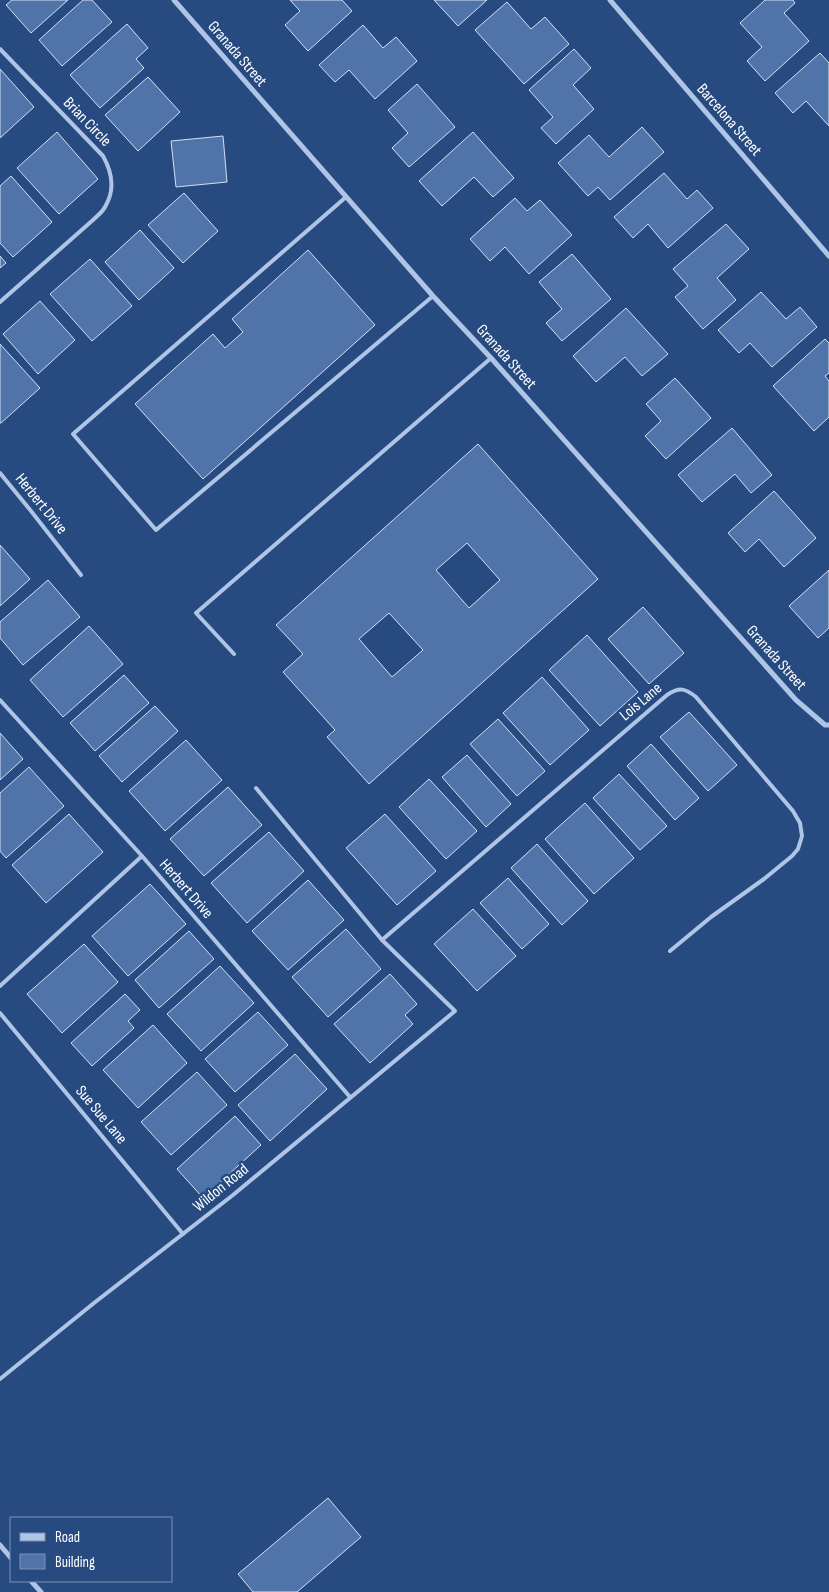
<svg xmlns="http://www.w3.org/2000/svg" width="829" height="1592" font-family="'Sofia Sans Condensed',sans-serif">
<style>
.building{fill:#5073aa;stroke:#d3e0f5;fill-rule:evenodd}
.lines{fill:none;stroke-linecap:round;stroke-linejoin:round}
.lane{stroke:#afc5e6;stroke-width:4}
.street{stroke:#afc5e6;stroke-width:5}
.labels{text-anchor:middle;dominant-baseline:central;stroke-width:5;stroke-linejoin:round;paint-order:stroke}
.street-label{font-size:16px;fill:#fff;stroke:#274a81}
</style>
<rect width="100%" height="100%" fill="#274a81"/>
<!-- building -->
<g class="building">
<path d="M 12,0 L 68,0 L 31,33 L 6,5 Z"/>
<path d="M 83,0 L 92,0 L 112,22 L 62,66 L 39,40 Z"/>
<path d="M 290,0 L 342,0 L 352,11 L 308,51 L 285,25 L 300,11 Z"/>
<path d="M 434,0 L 487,0 L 458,26 Z"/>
<path d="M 765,0 L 793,0 L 795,3 L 784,13 L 809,41 L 765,81 L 747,61 L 762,47 L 740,23 Z"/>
<path d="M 507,2 L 531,29 L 545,17 L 569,44 L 524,84 L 475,30 Z"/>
<path d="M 127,24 L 148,48 L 136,59 L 144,68 L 100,108 L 70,75 Z"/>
<path d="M 363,25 L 383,48 L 396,37 L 417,61 L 375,99 L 349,70 L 335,82 L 319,65 Z"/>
<path d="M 574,49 L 591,68 L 573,85 L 594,109 L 556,144 L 541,128 L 553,117 L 529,90 Z"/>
<path d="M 820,53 L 829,63 L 829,126 L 806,101 L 793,113 L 775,93 Z"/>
<path d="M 0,69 L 34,107 L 0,138 Z"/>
<path d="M 148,77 L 180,112 L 138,151 L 105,115 Z"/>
<path d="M 417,84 L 455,127 L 409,167 L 392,148 L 408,133 L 388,110 Z"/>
<path d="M 642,127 L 664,152 L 610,200 L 598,187 L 588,196 L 558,163 L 589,135 L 609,157 Z"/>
<path d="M 57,132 L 98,179 L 59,214 L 17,168 Z"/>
<path d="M 473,132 L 514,178 L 493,197 L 474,177 L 442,206 L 419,181 Z"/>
<path d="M 223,136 L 227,182 L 176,187 L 171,141 Z"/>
<path d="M 664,173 L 687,199 L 697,190 L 713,208 L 668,248 L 648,224 L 633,238 L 614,217 Z"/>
<path d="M 11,176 L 52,222 L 13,257 L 0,243 L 0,186 Z"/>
<path d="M 184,193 L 218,231 L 183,263 L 148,225 Z"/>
<path d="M 515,198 L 527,211 L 540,200 L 572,235 L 529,274 L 505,247 L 490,261 L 470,239 Z"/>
<path d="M 726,224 L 749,249 L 717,278 L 736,300 L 703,329 L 675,297 L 688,286 L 673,269 Z"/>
<path d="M 140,230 L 174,268 L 139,300 L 105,262 Z"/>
<path d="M 308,250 L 375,325 L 203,479 L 135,404 L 213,334 L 225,348 L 243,332 L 232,319 Z"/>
<path d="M 572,254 L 611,299 L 562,341 L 546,323 L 562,309 L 539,282 Z"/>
<path d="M 0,256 L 6,263 L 0,268 Z"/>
<path d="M 90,259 L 132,306 L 92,341 L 50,294 Z"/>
<path d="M 761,292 L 786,319 L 800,307 L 817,327 L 772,367 L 750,343 L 739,353 L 718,330 Z"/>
<path d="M 40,301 L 75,340 L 38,374 L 3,334 Z"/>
<path d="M 626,308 L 668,354 L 642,376 L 625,357 L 596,382 L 573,356 Z"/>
<path d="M 825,339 L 829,343 L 829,373 L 825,376 L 829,381 L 829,417 L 814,431 L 773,386 Z"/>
<path d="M 0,344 L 40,388 L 1,423 L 0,423 Z"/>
<path d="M 675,378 L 711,418 L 666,459 L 645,436 L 661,421 L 646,404 Z"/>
<path d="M 732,428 L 772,475 L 751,493 L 735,474 L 702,502 L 678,475 Z"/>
<path d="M 478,444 L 598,579 L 369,784 L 327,737 L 335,730 L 283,672 L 303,654 L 276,625 ZM 467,543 L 500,580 L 469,608 L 436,570 ZM 389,613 L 423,650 L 392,677 L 359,639 Z"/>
<path d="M 774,491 L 816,538 L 784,567 L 759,539 L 745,552 L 728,533 Z"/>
<path d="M 0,545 L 30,579 L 0,606 Z"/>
<path d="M 829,570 L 829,628 L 818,638 L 789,606 Z"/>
<path d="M 48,580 L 80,617 L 23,665 L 0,638 L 0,622 Z"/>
<path d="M 643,607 L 684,653 L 649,684 L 608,639 Z"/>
<path d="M 89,626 L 123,664 L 63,717 L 30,680 Z"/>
<path d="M 587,635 L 638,692 L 600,726 L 549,670 Z"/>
<path d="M 124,675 L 149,703 L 95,751 L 70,723 Z"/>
<path d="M 542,677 L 589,730 L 550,765 L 503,713 Z"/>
<path d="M 155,706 L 178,731 L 122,782 L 99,756 Z"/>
<path d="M 689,712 L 737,765 L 708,791 L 660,737 Z"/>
<path d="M 498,719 L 545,771 L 517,796 L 470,744 Z"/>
<path d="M 0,733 L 23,759 L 0,780 Z"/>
<path d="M 186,740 L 222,780 L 165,831 L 129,791 Z"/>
<path d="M 651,744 L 699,798 L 675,820 L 627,766 Z"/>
<path d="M 467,755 L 511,804 L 486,827 L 442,777 Z"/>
<path d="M 29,767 L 64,806 L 6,858 L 0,851 L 0,793 Z"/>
<path d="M 619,774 L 667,826 L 640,850 L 593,798 Z"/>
<path d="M 429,779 L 477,831 L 446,859 L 399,807 Z"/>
<path d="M 228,787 L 262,825 L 204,876 L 170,839 Z"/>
<path d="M 585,803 L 634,858 L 594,894 L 545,839 Z"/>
<path d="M 69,814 L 103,852 L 46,903 L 12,865 Z"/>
<path d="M 385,814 L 436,871 L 397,905 L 346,848 Z"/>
<path d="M 269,832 L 304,871 L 247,923 L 211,883 Z"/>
<path d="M 537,844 L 588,901 L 562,925 L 511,868 Z"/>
<path d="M 508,878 L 549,924 L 522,949 L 480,903 Z"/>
<path d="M 308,880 L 344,920 L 288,970 L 252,931 Z"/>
<path d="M 150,884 L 186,924 L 128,976 L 92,936 Z"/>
<path d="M 473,909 L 516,956 L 477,991 L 434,944 Z"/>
<path d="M 346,929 L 381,969 L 328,1017 L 292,977 Z"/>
<path d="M 189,931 L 214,959 L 159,1008 L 135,980 Z"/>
<path d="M 84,944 L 118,982 L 62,1033 L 27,994 Z"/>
<path d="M 220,966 L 254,1003 L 201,1051 L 167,1014 Z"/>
<path d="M 390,974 L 417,1004 L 405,1015 L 413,1024 L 370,1063 L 334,1024 Z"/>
<path d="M 125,994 L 140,1010 L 128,1021 L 134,1028 L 92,1066 L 71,1043 Z"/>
<path d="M 258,1012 L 288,1045 L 235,1092 L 205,1059 Z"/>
<path d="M 153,1025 L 187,1063 L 138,1108 L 103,1070 Z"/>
<path d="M 295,1054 L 327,1089 L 270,1141 L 238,1105 Z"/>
<path d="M 197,1072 L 227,1105 L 171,1155 L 141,1122 Z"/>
<path d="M 235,1116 L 261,1145 L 203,1198 L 177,1169 Z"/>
<path d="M 328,1498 L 361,1537 L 297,1592 L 253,1592 L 238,1574 Z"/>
</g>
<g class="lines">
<!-- lane -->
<g class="lane">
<path d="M 0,49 L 103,156 C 112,172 115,189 106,205 C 104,211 97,216 93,220 L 0,302"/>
<path d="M 346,197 L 73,434 L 156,530 L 433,296"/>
<path d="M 0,473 L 31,511 L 81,575"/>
<path d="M 234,654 L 196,613 L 491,358"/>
<path d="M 0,700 L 142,856 L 350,1097"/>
<path d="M 382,940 L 667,695 C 679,687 685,688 696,697 L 793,811 L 800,823 L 802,836 L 798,849 L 792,856 L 764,879 L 711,917 L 670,951"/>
<path d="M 0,986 L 142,856"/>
<path d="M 0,1013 L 183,1234"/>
<path d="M 0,1379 L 94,1303 L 233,1195 L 455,1011 L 382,940 L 256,788"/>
</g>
<!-- street -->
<g class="street">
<path d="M 174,0 L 433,296 L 491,358 L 796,700 L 825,725 L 829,725"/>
<path d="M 610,0 L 829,256"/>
<path d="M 0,1545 L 11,1558"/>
<path d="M 31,1581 L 41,1592"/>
</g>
</g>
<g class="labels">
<!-- street labels -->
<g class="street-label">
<text transform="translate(237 54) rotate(49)">Granada Street</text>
<text transform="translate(729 120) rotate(49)">Barcelona Street</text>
<text transform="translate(87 122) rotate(46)">Brian Circle</text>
<text transform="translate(506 357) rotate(48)">Granada Street</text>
<text transform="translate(41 504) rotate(51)">Herbert Drive</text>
<text transform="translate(776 658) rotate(48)">Granada Street</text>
<text transform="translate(641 702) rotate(-40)">Lois Lane</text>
<text transform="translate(186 889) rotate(49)">Herbert Drive</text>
<text transform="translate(101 1115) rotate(50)">Sue Sue Lane</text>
<text transform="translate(221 1188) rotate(-39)">Wildon Road</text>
</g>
</g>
<!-- legend -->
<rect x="10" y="1517" width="162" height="65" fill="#274a81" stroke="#7d92b3"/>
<rect x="20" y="1533" width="25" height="8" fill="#afc5e6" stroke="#7d92b3"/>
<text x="55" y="1542" font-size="15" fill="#ffffff">Road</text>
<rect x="20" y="1554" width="25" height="15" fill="#5073aa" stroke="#7d92b3"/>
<text x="55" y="1567" font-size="15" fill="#ffffff">Building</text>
</svg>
